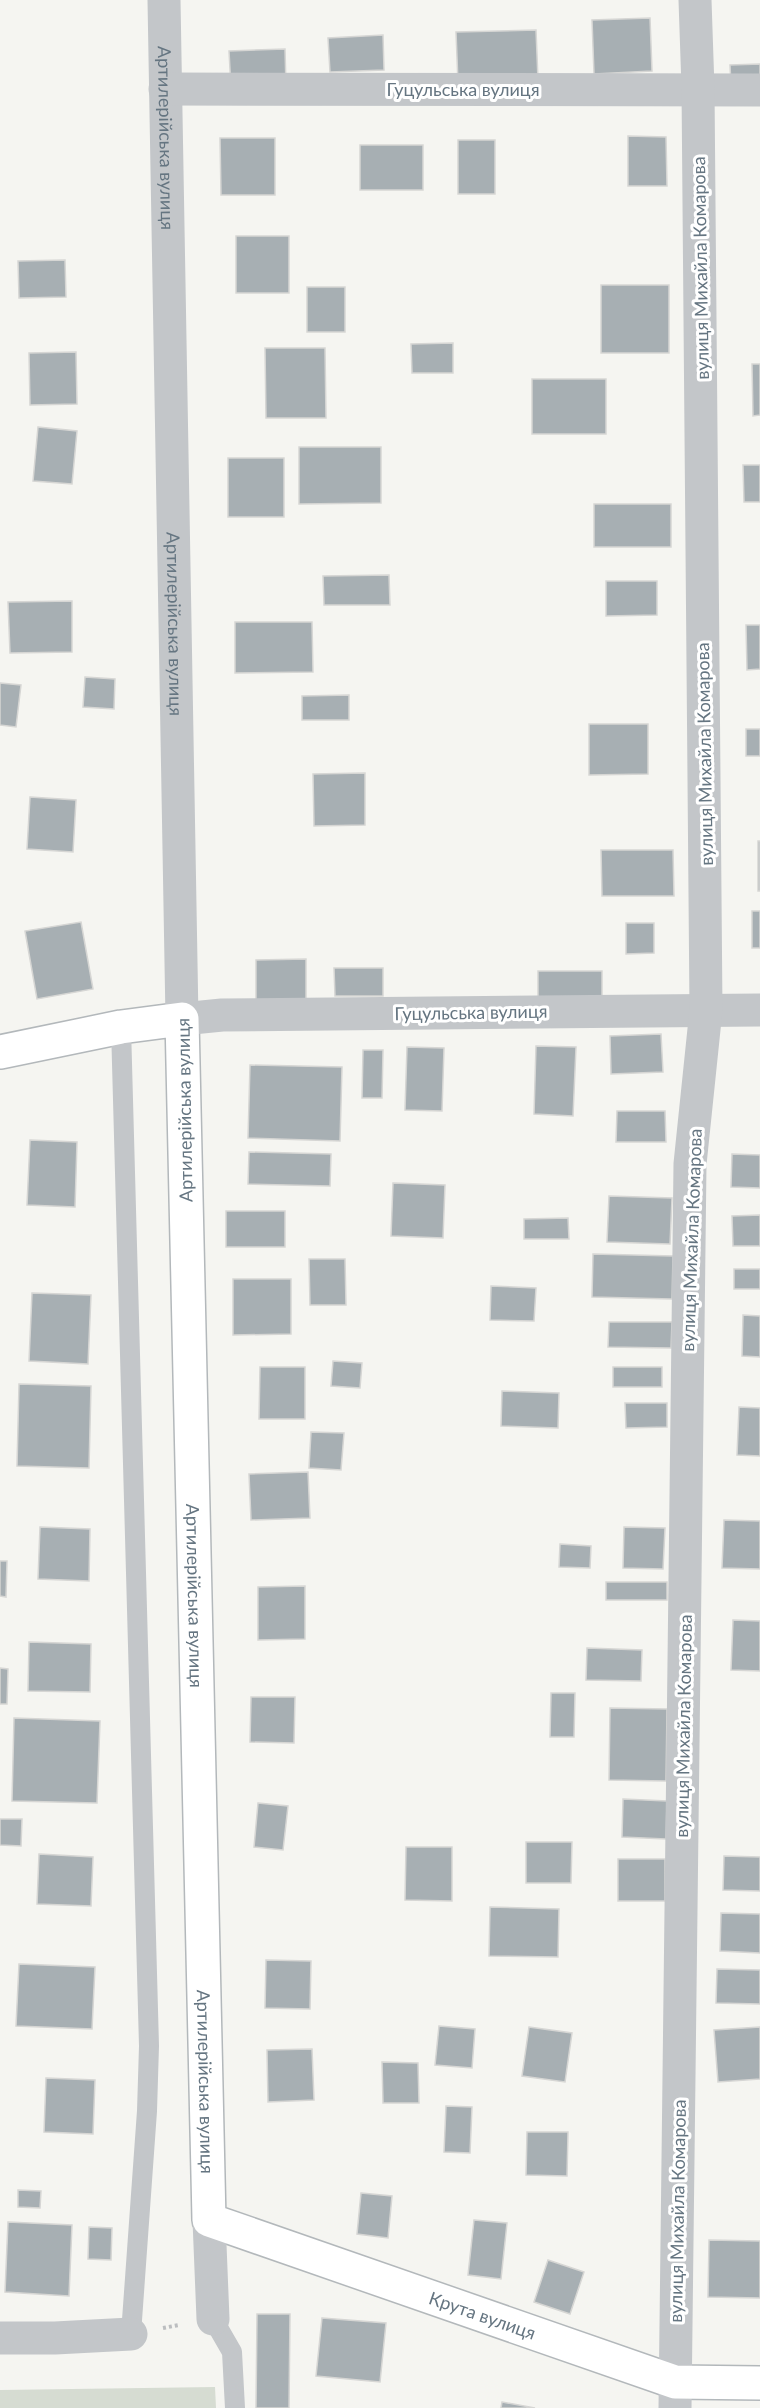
<svg xmlns="http://www.w3.org/2000/svg" width="760" height="2408" font-family="Lato,sans-serif">
<style>
.green{fill:#d6dcd2}
.building{fill:#a7afb3;stroke:#d6d6d4;stroke-width:1.5}
.lines{fill:none;stroke-linecap:round;stroke-linejoin:round}
.secondary-casing{stroke:#b3b8bb;stroke-width:36}
.path{stroke:#bcbec0;stroke-width:4;stroke-dasharray:3 3;stroke-linecap:butt}
.lane{stroke:#c3c6c9;stroke-width:20}
.street{stroke:#c3c6c9;stroke-width:33}
.secondary{stroke:#fff;stroke-width:33}
.labels{text-anchor:middle;dominant-baseline:central;stroke-width:6;stroke-linejoin:round;paint-order:stroke}
.street-label{font-size:18px;fill:#657581;stroke:#fff}
</style>
<rect width="100%" height="100%" fill="#f5f5f1"/>
<!-- green -->
<path class="green" d="M 215,2387 L 216,2408 L 0,2408 L 0,2390 Z"/>
<!-- building -->
<g class="building">
<path d="M 650,18 L 652,71 L 594,74 L 592,20 Z"/>
<path d="M 536,30 L 538,80 L 458,83 L 456,32 Z"/>
<path d="M 383,35 L 384,70 L 330,72 L 328,38 Z"/>
<path d="M 285,49 L 286,86 L 231,88 L 229,51 Z"/>
<path d="M 760,64 L 760,84 L 731,85 L 730,65 Z"/>
<path d="M 628,136 L 666,137 L 667,186 L 628,186 Z"/>
<path d="M 220,138 L 275,138 L 275,195 L 221,195 Z"/>
<rect x="458" y="140" width="37" height="54"/>
<rect x="360" y="145" width="63" height="45"/>
<rect x="236" y="236" width="53" height="57"/>
<path d="M 65,260 L 66,297 L 19,298 L 18,261 Z"/>
<rect x="601" y="285" width="68" height="68"/>
<rect x="307" y="287" width="38" height="45"/>
<path d="M 453,343 L 453,373 L 412,373 L 411,344 Z"/>
<path d="M 265,348 L 325,348 L 326,418 L 266,418 Z"/>
<path d="M 76,352 L 77,404 L 30,405 L 29,353 Z"/>
<path d="M 752,364 L 760,364 L 760,415 L 753,416 Z"/>
<rect x="532" y="379" width="74" height="55"/>
<path d="M 38,427 L 77,431 L 72,484 L 33,481 Z"/>
<path d="M 299,447 L 381,447 L 381,503 L 299,504 Z"/>
<rect x="228" y="458" width="56" height="59"/>
<path d="M 743,465 L 760,465 L 760,502 L 744,502 Z"/>
<rect x="594" y="504" width="77" height="43"/>
<path d="M 389,575 L 390,605 L 324,605 L 323,576 Z"/>
<path d="M 606,581 L 657,581 L 657,615 L 606,616 Z"/>
<path d="M 72,601 L 72,652 L 10,653 L 8,602 Z"/>
<path d="M 235,622 L 312,622 L 313,672 L 235,673 Z"/>
<path d="M 746,625 L 760,625 L 760,669 L 747,670 Z"/>
<path d="M 85,677 L 115,679 L 114,709 L 83,707 Z"/>
<path d="M 0,683 L 21,685 L 16,727 L 0,725 Z"/>
<path d="M 349,695 L 349,720 L 302,720 L 302,696 Z"/>
<path d="M 589,724 L 648,724 L 648,774 L 589,775 Z"/>
<rect x="746" y="729" width="14" height="27"/>
<path d="M 365,773 L 365,825 L 314,826 L 313,774 Z"/>
<path d="M 30,797 L 76,800 L 73,852 L 27,849 Z"/>
<rect x="758" y="841" width="2" height="50"/>
<path d="M 601,850 L 673,850 L 674,896 L 602,896 Z"/>
<rect x="752" y="911" width="8" height="37"/>
<path d="M 81,922 L 93,989 L 37,999 L 25,931 Z"/>
<path d="M 626,923 L 654,923 L 654,953 L 626,954 Z"/>
<path d="M 306,959 L 306,1000 L 256,1001 L 256,960 Z"/>
<path d="M 334,968 L 383,968 L 383,996 L 335,996 Z"/>
<rect x="538" y="971" width="64" height="30"/>
<path d="M 661,1034 L 663,1072 L 611,1074 L 610,1036 Z"/>
<path d="M 536,1046 L 576,1047 L 573,1116 L 534,1114 Z"/>
<path d="M 407,1047 L 444,1048 L 442,1111 L 405,1110 Z"/>
<path d="M 363,1050 L 383,1050 L 382,1098 L 362,1098 Z"/>
<path d="M 250,1065 L 342,1067 L 340,1141 L 248,1138 Z"/>
<path d="M 617,1111 L 665,1111 L 666,1142 L 616,1142 Z"/>
<path d="M 30,1140 L 77,1142 L 75,1207 L 27,1205 Z"/>
<path d="M 249,1152 L 331,1154 L 330,1186 L 248,1184 Z"/>
<path d="M 732,1154 L 760,1155 L 760,1188 L 731,1187 Z"/>
<path d="M 393,1183 L 445,1185 L 443,1238 L 391,1236 Z"/>
<path d="M 609,1196 L 672,1198 L 670,1244 L 607,1242 Z"/>
<rect x="226" y="1211" width="59" height="36"/>
<path d="M 760,1215 L 760,1246 L 733,1246 L 732,1216 Z"/>
<path d="M 568,1218 L 569,1239 L 524,1239 L 524,1219 Z"/>
<path d="M 593,1254 L 673,1256 L 672,1299 L 592,1297 Z"/>
<path d="M 309,1259 L 345,1259 L 346,1305 L 310,1305 Z"/>
<rect x="734" y="1269" width="26" height="20"/>
<path d="M 233,1279 L 291,1279 L 291,1334 L 233,1335 Z"/>
<path d="M 491,1286 L 536,1288 L 534,1321 L 490,1320 Z"/>
<path d="M 32,1293 L 91,1295 L 88,1364 L 29,1361 Z"/>
<path d="M 743,1315 L 760,1316 L 760,1357 L 742,1356 Z"/>
<path d="M 609,1322 L 672,1322 L 671,1348 L 608,1347 Z"/>
<path d="M 333,1361 L 362,1363 L 360,1388 L 331,1386 Z"/>
<path d="M 260,1367 L 305,1367 L 305,1419 L 259,1419 Z"/>
<rect x="613" y="1367" width="49" height="20"/>
<path d="M 19,1384 L 91,1386 L 89,1468 L 17,1466 Z"/>
<path d="M 502,1391 L 559,1393 L 558,1428 L 501,1426 Z"/>
<path d="M 625,1403 L 667,1403 L 667,1427 L 626,1428 Z"/>
<path d="M 739,1407 L 760,1408 L 760,1456 L 737,1455 Z"/>
<path d="M 311,1432 L 344,1433 L 341,1470 L 309,1468 Z"/>
<path d="M 308,1472 L 310,1518 L 251,1520 L 249,1474 Z"/>
<path d="M 724,1520 L 760,1521 L 760,1569 L 722,1568 Z"/>
<path d="M 40,1527 L 90,1529 L 89,1581 L 38,1579 Z"/>
<path d="M 624,1527 L 665,1528 L 663,1569 L 623,1568 Z"/>
<path d="M 560,1544 L 591,1546 L 590,1568 L 559,1567 Z"/>
<path d="M 0,1561 L 7,1561 L 6,1597 L 0,1596 Z"/>
<rect x="606" y="1582" width="61" height="18"/>
<path d="M 305,1586 L 305,1639 L 258,1640 L 258,1587 Z"/>
<path d="M 733,1620 L 760,1621 L 760,1671 L 731,1670 Z"/>
<path d="M 29,1642 L 91,1644 L 90,1692 L 28,1691 Z"/>
<path d="M 587,1648 L 642,1650 L 641,1681 L 586,1680 Z"/>
<path d="M 0,1668 L 8,1669 L 7,1704 L 0,1704 Z"/>
<path d="M 551,1693 L 575,1693 L 574,1737 L 550,1737 Z"/>
<path d="M 251,1697 L 295,1697 L 294,1743 L 250,1742 Z"/>
<path d="M 610,1708 L 667,1709 L 666,1781 L 609,1780 Z"/>
<path d="M 14,1718 L 100,1721 L 97,1803 L 12,1801 Z"/>
<path d="M 623,1799 L 667,1801 L 666,1839 L 622,1837 Z"/>
<path d="M 258,1803 L 288,1806 L 283,1850 L 254,1847 Z"/>
<path d="M 0,1819 L 22,1819 L 21,1846 L 0,1845 Z"/>
<path d="M 526,1842 L 572,1842 L 571,1883 L 526,1883 Z"/>
<path d="M 406,1847 L 452,1847 L 452,1901 L 405,1900 Z"/>
<path d="M 39,1854 L 93,1857 L 91,1906 L 37,1904 Z"/>
<path d="M 724,1856 L 760,1857 L 760,1891 L 723,1890 Z"/>
<rect x="618" y="1859" width="47" height="42"/>
<path d="M 490,1907 L 559,1909 L 558,1957 L 489,1956 Z"/>
<path d="M 721,1913 L 760,1914 L 760,1953 L 720,1951 Z"/>
<path d="M 266,1960 L 311,1961 L 310,2009 L 265,2008 Z"/>
<path d="M 19,1964 L 95,1967 L 92,2029 L 16,2026 Z"/>
<path d="M 717,1969 L 760,1970 L 760,2004 L 716,2003 Z"/>
<path d="M 439,2026 L 475,2029 L 472,2068 L 435,2065 Z"/>
<path d="M 529,2027 L 572,2033 L 565,2082 L 522,2076 Z"/>
<path d="M 760,2027 L 760,2079 L 718,2082 L 714,2030 Z"/>
<path d="M 312,2049 L 314,2100 L 268,2102 L 267,2050 Z"/>
<path d="M 382,2062 L 418,2063 L 419,2103 L 383,2103 Z"/>
<path d="M 46,2078 L 95,2080 L 93,2134 L 44,2132 Z"/>
<path d="M 446,2106 L 472,2107 L 470,2153 L 444,2152 Z"/>
<path d="M 527,2132 L 568,2132 L 567,2176 L 526,2175 Z"/>
<path d="M 18,2190 L 41,2191 L 40,2208 L 18,2207 Z"/>
<path d="M 361,2193 L 392,2196 L 388,2238 L 357,2234 Z"/>
<path d="M 474,2220 L 507,2223 L 501,2279 L 468,2275 Z"/>
<path d="M 8,2222 L 72,2225 L 69,2296 L 5,2292 Z"/>
<path d="M 89,2227 L 112,2228 L 111,2260 L 88,2259 Z"/>
<path d="M 709,2240 L 760,2241 L 760,2298 L 708,2297 Z"/>
<path d="M 548,2260 L 584,2272 L 570,2314 L 534,2302 Z"/>
<path d="M 257,2314 L 290,2314 L 289,2408 L 256,2408 Z"/>
<path d="M 322,2318 L 386,2323 L 380,2382 L 316,2376 Z"/>
<path d="M 502,2402 L 535,2408 L 501,2408 Z"/>
</g>
<g class="lines">
<defs>
<g id="secondary">
<path id="s2" d="M 0,1052 L 121,1027 L 182,1019 L 209,2220 L 675,2382 L 760,2383"/>
</g>
</defs>
<!-- secondary casing -->
<use href="#secondary" class="secondary-casing"/>
<!-- path -->
<path class="path" d="M 163,2328 L 179,2325"/>
<!-- lane -->
<g class="lane">
<path d="M 121,1027 L 149,2046 L 147,2111 L 131,2334"/>
<path d="M 213,2319 L 232,2352 L 235,2408"/>
</g>
<!-- street -->
<g class="street">
<path id="s1" d="M 164,0 L 182,1019 L 222,1015 L 760,1010"/>
<path d="M 165,89 L 760,90"/>
<path d="M 209,2220 L 213,2319"/>
<path d="M 0,2338 L 55,2338 L 131,2334"/>
<path d="M 675,2408 L 690,1164 L 706,1010 L 698,88 L 695,0"/>
</g>
<!-- secondary -->
<use href="#secondary" class="secondary"/>
</g>
<g class="labels">
<!-- street labels -->
<g class="street-label">
<text x="463" y="89">Гуцульська вулиця</text>
<text stroke="none"><textPath href="#s1" startOffset="138">Артилерійська вулиця</textPath></text>
<text transform="translate(700 268) rotate(-91)">вулиця Михайла Комарова</text>
<text stroke="none"><textPath href="#s1" startOffset="624">Артилерійська вулиця</textPath></text>
<text transform="translate(704 754) rotate(-91)">вулиця Михайла Комарова</text>
<text transform="translate(471 1012) rotate(-1)">Гуцульська вулиця</text>
<text transform="translate(184 1110) rotate(-91)">Артилерійська вулиця</text>
<text transform="translate(691 1240) rotate(-88)">вулиця Михайла Комарова</text>
<text stroke="none"><textPath href="#s2" startOffset="762">Артилерійська вулиця</textPath></text>
<text transform="translate(683 1726) rotate(-89)">вулиця Михайла Комарова</text>
<text stroke="none"><textPath href="#s2" startOffset="1248">Артилерійська вулиця</textPath></text>
<text transform="translate(677 2211) rotate(-89)">вулиця Михайла Комарова</text>
<text stroke="none"><textPath href="#s2" startOffset="1676">Крута вулиця</textPath></text>
</g>
</g>
</svg>
